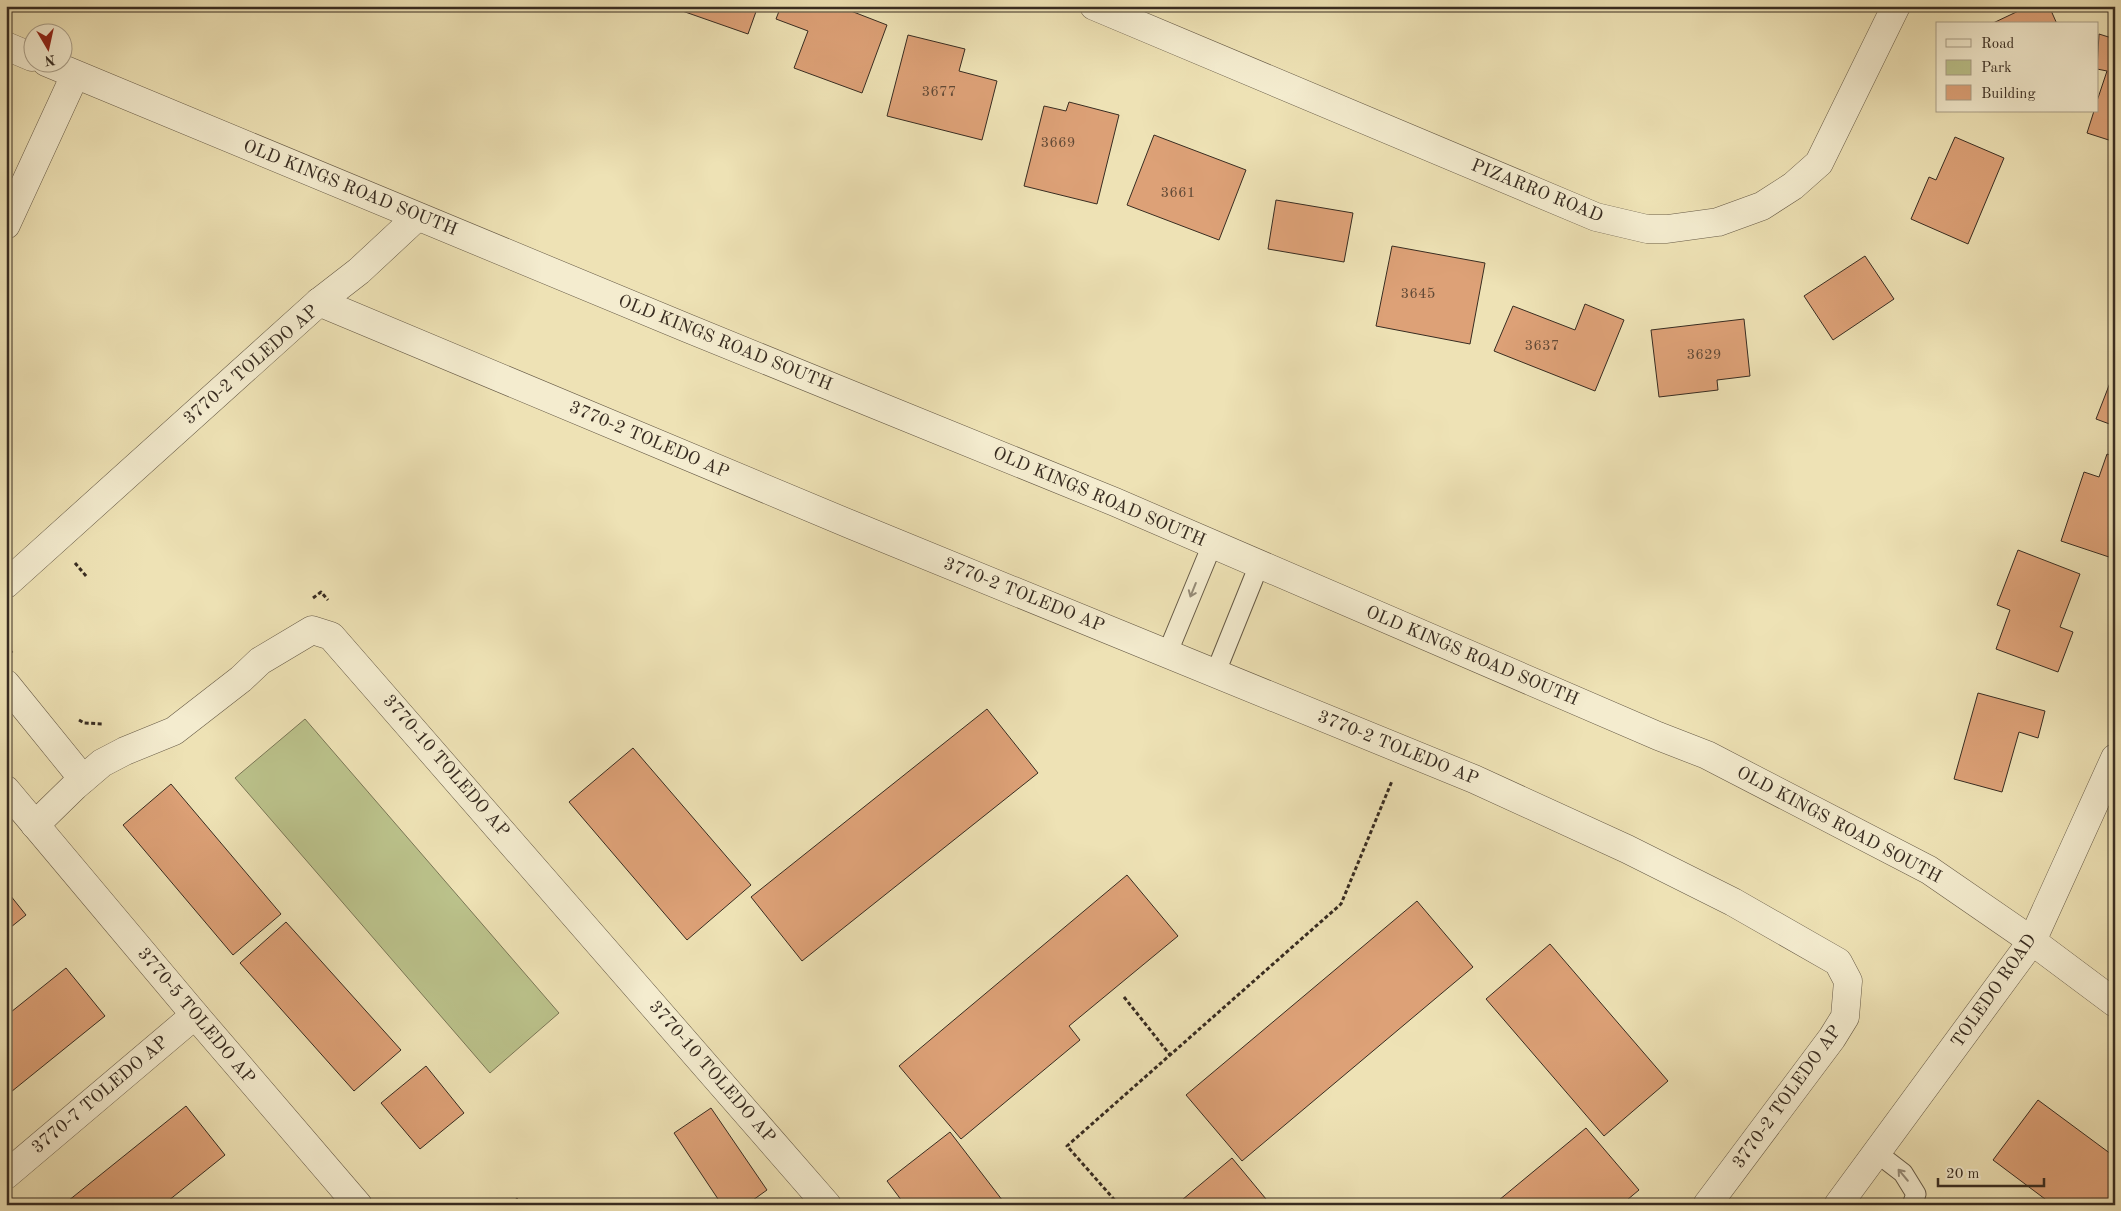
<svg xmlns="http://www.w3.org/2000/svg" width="2121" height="1211" font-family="'Old Standard TT',serif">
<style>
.green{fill:#bbc28b;stroke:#7a7756}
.building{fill:#dda177;stroke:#382c21}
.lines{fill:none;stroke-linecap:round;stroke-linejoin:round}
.service-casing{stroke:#665a46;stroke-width:21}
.minor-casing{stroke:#665a46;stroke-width:29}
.tertiary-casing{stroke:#665a46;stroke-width:29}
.path{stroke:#382c21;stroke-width:3;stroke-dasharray:4 2.5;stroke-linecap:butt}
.service{stroke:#f4eccf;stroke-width:19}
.minor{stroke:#f4eccf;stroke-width:28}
.tertiary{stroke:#f4eccf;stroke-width:28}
.oneway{stroke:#968c78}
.labels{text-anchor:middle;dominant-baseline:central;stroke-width:5;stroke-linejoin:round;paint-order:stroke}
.number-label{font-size:15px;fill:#614936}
.street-label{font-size:18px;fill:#382c21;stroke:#f4eccf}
</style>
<rect width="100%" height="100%" fill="#eee2b5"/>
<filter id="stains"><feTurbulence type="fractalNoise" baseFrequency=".004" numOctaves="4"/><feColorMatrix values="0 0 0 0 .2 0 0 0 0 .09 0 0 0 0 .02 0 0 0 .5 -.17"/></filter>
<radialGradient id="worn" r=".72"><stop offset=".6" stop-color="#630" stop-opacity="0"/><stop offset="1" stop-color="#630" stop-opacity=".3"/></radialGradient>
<!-- green -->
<path class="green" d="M 305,719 L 559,1013 L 490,1073 L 235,778 Z"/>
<!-- building -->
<g class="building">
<path d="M 668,6 L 758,6 L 748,34 Z"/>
<path d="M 781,6 L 838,6 L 887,25 L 862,93 L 794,68 L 808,31 L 776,19 Z"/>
<path d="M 2029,6 L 2049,6 L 2057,24 L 1991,24 Z"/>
<path d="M 2099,34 L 2115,39 L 2115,142 L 2087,133 L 2094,111 L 2097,111 L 2097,101 L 2107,71 L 2097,69 Z"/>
<path d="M 908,35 L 965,49 L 959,71 L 997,81 L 982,140 L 887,116 Z"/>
<path d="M 1069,102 L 1119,115 L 1097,204 L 1024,186 L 1044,106 L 1066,111 Z"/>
<path d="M 1154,135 L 1246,170 L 1219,240 L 1127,205 Z"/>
<path d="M 1955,137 L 2004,158 L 1968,244 L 1911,219 L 1929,177 L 1936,180 Z"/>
<path d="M 1276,200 L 1353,213 L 1344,262 L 1268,249 Z"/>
<path d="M 1392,246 L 1485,263 L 1470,344 L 1376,326 Z"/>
<path d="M 1865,256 L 1894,299 L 1833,340 L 1804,296 Z"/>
<path d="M 1585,304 L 1624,320 L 1595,391 L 1494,351 L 1513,306 L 1575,330 Z"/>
<path d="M 1744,319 L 1750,376 L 1717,380 L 1718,390 L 1659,397 L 1651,330 Z"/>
<path d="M 2115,370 L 2115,426 L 2096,419 Z"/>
<path d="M 2107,454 L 2115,457 L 2115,559 L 2061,541 L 2084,472 L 2099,477 Z"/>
<path d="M 2018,550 L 2080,574 L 2060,627 L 2073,632 L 2058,672 L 1996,649 L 2010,610 L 1997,605 Z"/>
<path d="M 1978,693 L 2045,711 L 2038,738 L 2019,732 L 2002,792 L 1954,779 Z"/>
<path d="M 987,709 L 1038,773 L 802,961 L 751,897 Z"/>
<path d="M 633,748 L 751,885 L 687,940 L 569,802 Z"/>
<path d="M 171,784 L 281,914 L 233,955 L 123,825 Z"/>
<path d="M 1127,875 L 1178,936 L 1069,1026 L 1080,1040 L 961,1139 L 899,1066 Z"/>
<path d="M 6,890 L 26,915 L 6,931 Z"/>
<path d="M 1417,901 L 1473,967 L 1242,1161 L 1186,1095 Z"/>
<path d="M 286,922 L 401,1050 L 354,1091 L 240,963 Z"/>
<path d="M 1550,944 L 1668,1081 L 1604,1136 L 1486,999 Z"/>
<path d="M 66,968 L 105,1016 L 6,1096 L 6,1016 Z"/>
<path d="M 426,1066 L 464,1113 L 420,1149 L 381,1103 Z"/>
<path d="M 2038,1100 L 2115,1157 L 2115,1205 L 2053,1205 L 1993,1160 Z"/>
<path d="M 186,1106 L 225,1155 L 163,1205 L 63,1205 Z"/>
<path d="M 711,1108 L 767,1190 L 746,1205 L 722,1205 L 674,1133 Z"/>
<path d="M 1586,1128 L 1639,1190 L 1621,1205 L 1493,1205 Z"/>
<path d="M 950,1132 L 1006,1205 L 905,1205 L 887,1181 Z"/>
<path d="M 1232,1158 L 1271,1205 L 1176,1205 Z"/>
<path d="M 517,1198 L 523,1205 L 509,1205 Z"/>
</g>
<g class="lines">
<defs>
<g id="service">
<path d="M 1167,654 L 1212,545"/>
<path d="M 1215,674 L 1259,565"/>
<path d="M 1877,1153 L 1903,1173 L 1916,1194 L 1912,1205"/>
</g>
<g id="minor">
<path d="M 1094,6 L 1596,217 L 1647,229 L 1667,229 L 1718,222 L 1762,206 L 1793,186 L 1819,163 L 1896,6"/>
<path d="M 6,225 L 75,75"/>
<path d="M 319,302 L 852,525 L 1474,779 L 1627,849 L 1733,902 L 1838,962 L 1848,981 L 1845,1017 L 1832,1038 L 1707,1205"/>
<path d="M 6,584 L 319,302 L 359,271 L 417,217"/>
<path d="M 6,684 L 83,779"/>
<path d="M 6,790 L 195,1015 L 358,1205"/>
<path d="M 35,825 L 75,786 L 102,763 L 125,751 L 174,731 L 241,679 L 260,661 L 312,630 L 331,636 L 827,1205"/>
<path d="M 6,1175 L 195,1015"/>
</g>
<g id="tertiary">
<path d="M 6,46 L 32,57"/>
<path d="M 46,62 L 687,328 L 1115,502 L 1658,736 L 1707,755 L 1929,870 L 2032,941 L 2115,1003"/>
<path d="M 1838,1205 L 2032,941 L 2115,758"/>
</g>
</defs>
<!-- service casing -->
<use href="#service" class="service-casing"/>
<!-- minor casing -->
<use href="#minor" class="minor-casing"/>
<!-- tertiary casing -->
<use href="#tertiary" class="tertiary-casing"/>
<!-- path -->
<g class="path">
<path d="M 75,563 L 87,577"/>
<path d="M 313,598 L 321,592 L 328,600"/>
<path d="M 6,645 L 12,653"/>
<path d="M 79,720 L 84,723 L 104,724"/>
<path d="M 1124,997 L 1170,1055"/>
<path d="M 1119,1205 L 1067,1146 L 1341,904 L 1392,781"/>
</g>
<!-- service -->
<use href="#service" class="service"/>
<!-- minor -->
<use href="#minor" class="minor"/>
<!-- tertiary -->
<use href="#tertiary" class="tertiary"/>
</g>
<!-- one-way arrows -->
<defs><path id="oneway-shaft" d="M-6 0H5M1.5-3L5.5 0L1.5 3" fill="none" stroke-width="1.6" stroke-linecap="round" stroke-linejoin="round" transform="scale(1.25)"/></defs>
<g class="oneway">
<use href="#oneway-shaft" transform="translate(1193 590) rotate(112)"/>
<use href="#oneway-shaft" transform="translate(1903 1175) rotate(-130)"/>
</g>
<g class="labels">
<!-- number labels -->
<g class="number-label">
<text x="939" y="92">3677</text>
<text x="1058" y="143">3669</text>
<text x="1178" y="193">3661</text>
<text x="1418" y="294">3645</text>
<text x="1542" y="346">3637</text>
<text x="1704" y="355">3629</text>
</g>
<!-- street labels -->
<g class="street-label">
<text transform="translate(350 188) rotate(22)">OLD KINGS ROAD SOUTH</text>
<text transform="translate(1537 191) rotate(22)">PIZARRO ROAD</text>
<text transform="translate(725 343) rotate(22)">OLD KINGS ROAD SOUTH</text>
<text transform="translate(251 365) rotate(-41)">3770-2 TOLEDO AP</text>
<text transform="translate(649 440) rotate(23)">3770-2 TOLEDO AP</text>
<text transform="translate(1099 497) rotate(23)">OLD KINGS ROAD SOUTH</text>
<text transform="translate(1024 595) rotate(22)">3770-2 TOLEDO AP</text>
<text transform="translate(1472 656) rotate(23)">OLD KINGS ROAD SOUTH</text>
<text transform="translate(1398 748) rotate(22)">3770-2 TOLEDO AP</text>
<text transform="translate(446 766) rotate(49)">3770-10 TOLEDO AP</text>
<text transform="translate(1839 825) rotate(28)">OLD KINGS ROAD SOUTH</text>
<text transform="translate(1994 991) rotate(-55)">TOLEDO ROAD</text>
<text transform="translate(196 1016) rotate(50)">3770-5 TOLEDO AP</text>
<text transform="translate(712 1072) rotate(49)">3770-10 TOLEDO AP</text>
<text transform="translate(100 1095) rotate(-40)">3770-7 TOLEDO AP</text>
<text transform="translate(1787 1097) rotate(-54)">3770-2 TOLEDO AP</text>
</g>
</g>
<!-- margin -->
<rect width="2121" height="1211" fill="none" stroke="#eee2b5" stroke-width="25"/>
<rect x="8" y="8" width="2106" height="1196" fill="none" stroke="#382c21" stroke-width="2.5"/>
<rect x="12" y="12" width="2096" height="1186" fill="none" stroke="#382c21"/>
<!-- legend -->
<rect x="1936" y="22" width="162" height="90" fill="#f4eccf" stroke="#a99f89"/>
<rect x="1946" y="39" width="25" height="8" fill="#f4eccf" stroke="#a99f89"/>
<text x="1981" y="48" font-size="15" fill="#382c21">Road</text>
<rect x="1946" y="60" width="25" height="15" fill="#bbc28b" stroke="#a99f89"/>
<text x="1981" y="72" font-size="15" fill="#382c21">Park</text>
<rect x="1946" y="85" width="25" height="15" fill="#dda177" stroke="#a99f89"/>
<text x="1981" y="98" font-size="15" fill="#382c21">Building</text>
<!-- north arrow -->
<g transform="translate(48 48) rotate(171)"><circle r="24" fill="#f4eccf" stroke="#a99f89"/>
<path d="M0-4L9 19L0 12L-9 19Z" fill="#8f2418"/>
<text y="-8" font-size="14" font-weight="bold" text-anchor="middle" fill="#382c21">N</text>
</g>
<!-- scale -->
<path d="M1938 1178v8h106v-8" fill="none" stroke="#382c21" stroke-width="2.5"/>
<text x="1946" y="1178" font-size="15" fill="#382c21" stroke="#f4eccf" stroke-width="4" paint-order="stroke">20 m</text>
<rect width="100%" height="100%" filter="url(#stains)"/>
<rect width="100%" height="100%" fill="url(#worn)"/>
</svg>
